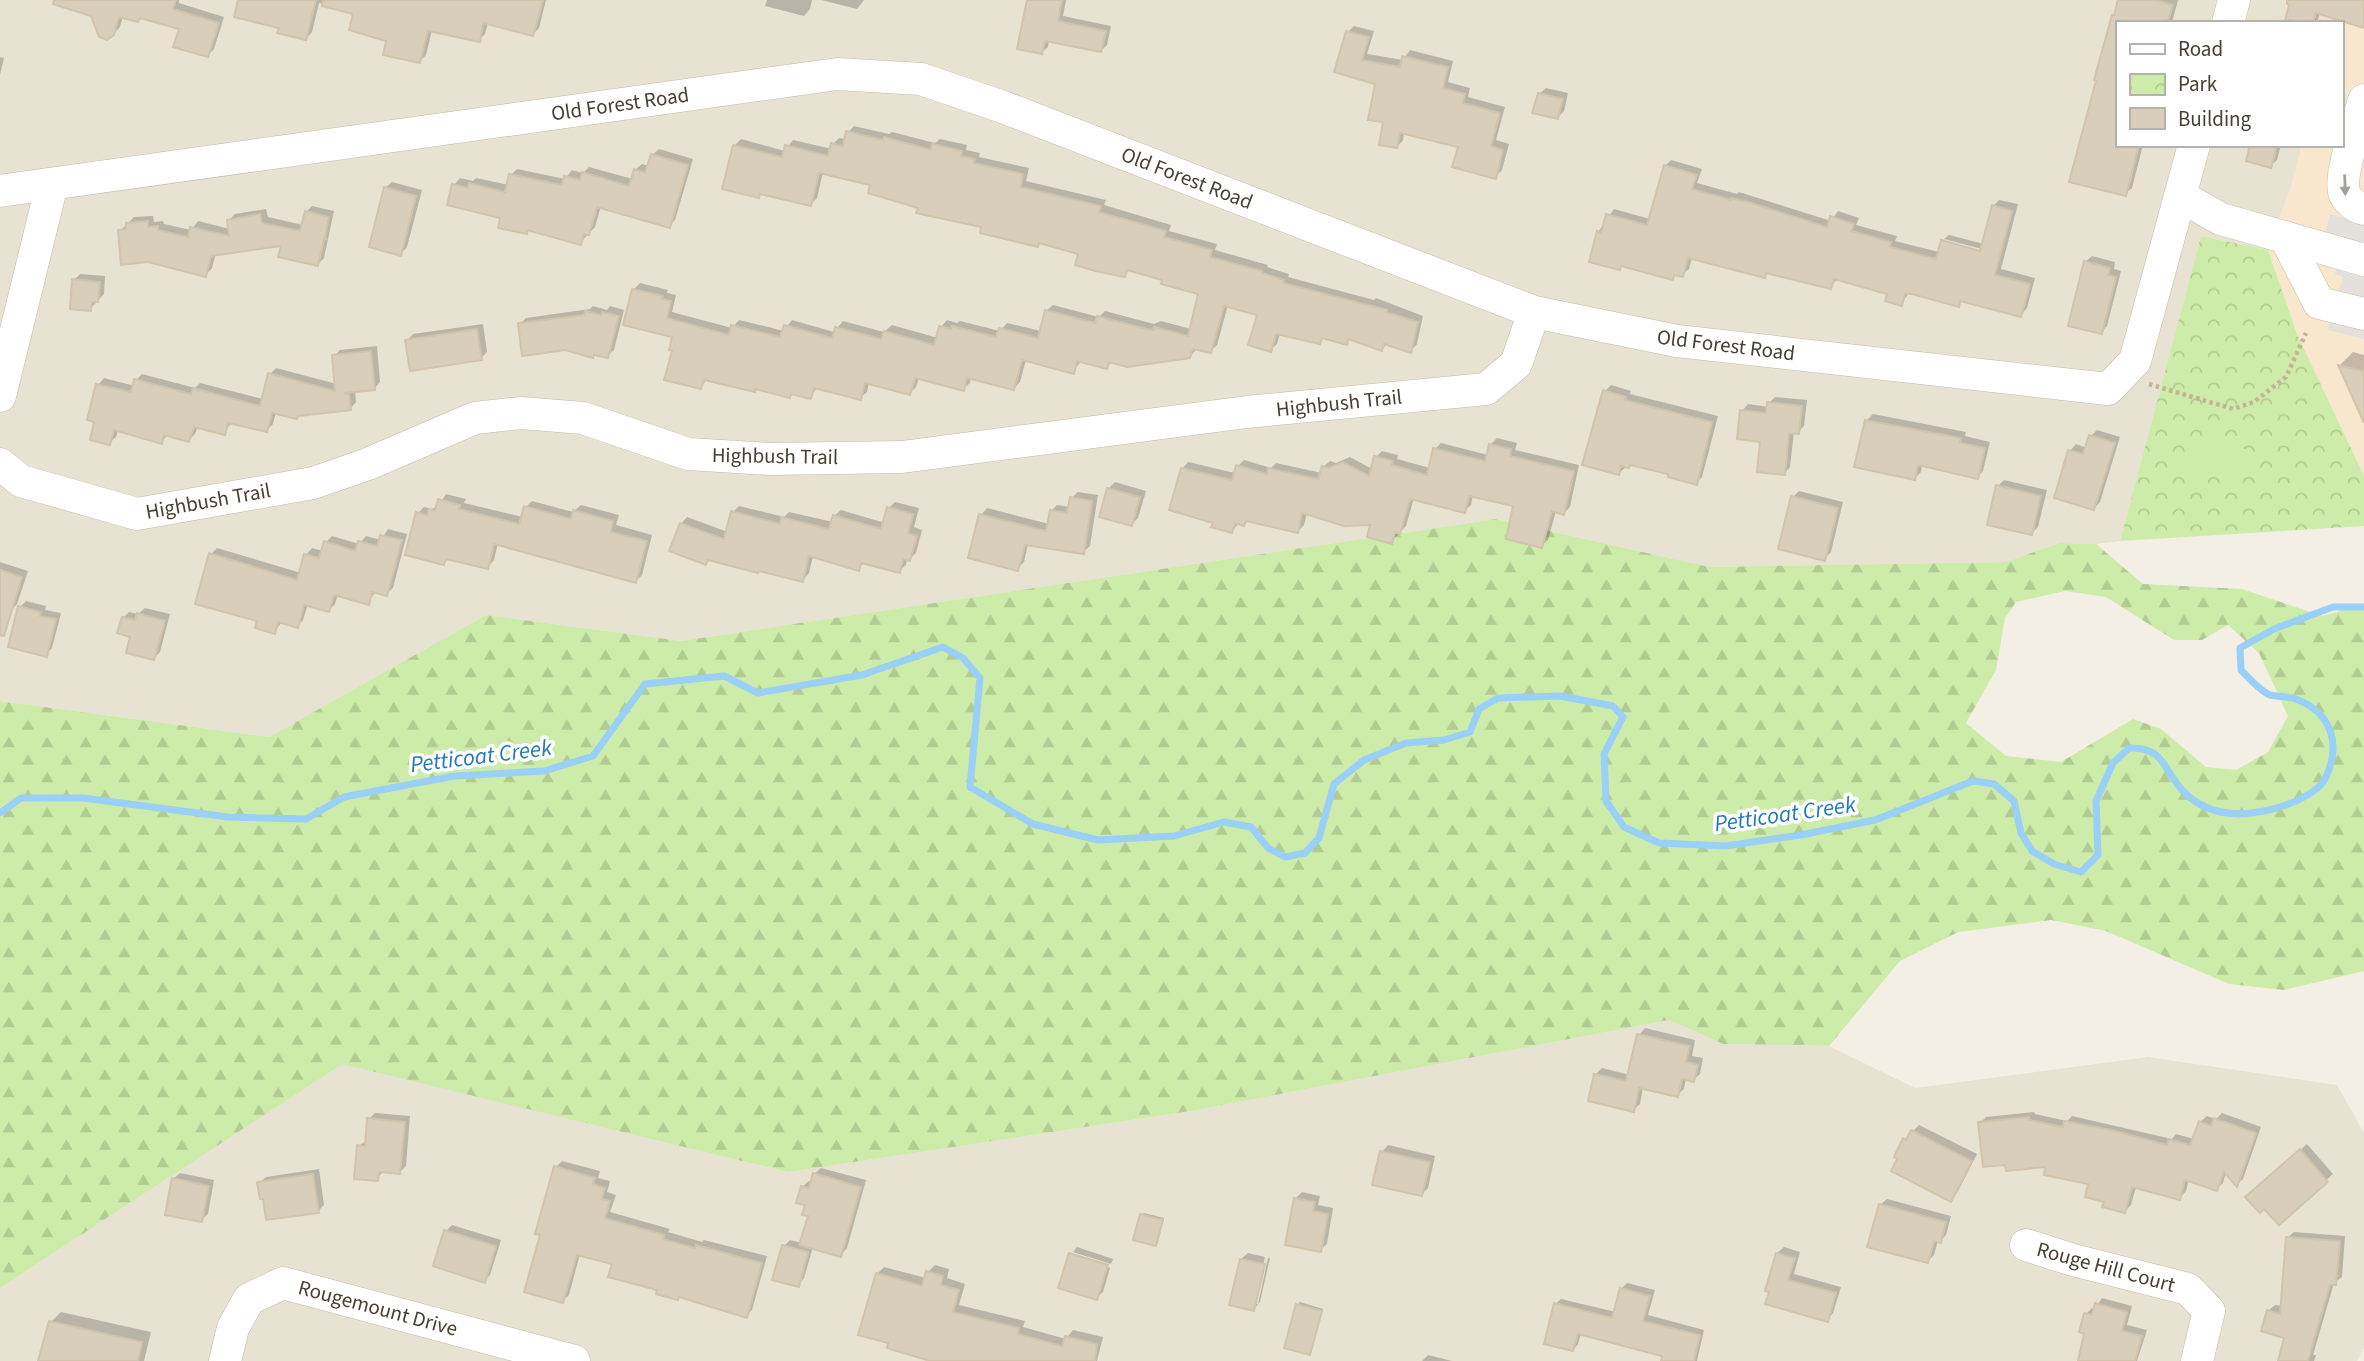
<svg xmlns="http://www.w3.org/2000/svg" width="2364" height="1361" font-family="'Source Sans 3',sans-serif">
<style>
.residential{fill:#e8e2d2}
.commercial{fill:#f8e7cd}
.forest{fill:url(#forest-firs);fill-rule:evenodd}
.park{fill:url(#park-crowns)}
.pitch{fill:#cdeca9}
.parking{fill:#e4e1dd}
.shadow{fill:#0003}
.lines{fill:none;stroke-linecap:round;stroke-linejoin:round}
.stream{stroke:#9acff7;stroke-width:7}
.building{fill:#d9cebc;stroke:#d2c3ab;stroke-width:2}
.minor-casing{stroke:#c3baa9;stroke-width:33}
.path{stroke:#c3b496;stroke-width:4.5;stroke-dasharray:3.5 3.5;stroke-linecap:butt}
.minor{stroke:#fff;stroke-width:32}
.oneway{fill:#a39f99}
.labels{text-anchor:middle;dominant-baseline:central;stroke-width:7;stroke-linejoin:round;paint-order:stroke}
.street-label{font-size:21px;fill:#473f33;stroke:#fff}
.water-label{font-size:23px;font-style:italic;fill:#2379bc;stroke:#fff}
</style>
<defs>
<pattern id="forest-firs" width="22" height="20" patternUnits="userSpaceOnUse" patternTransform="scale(1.75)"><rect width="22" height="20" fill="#cdeca9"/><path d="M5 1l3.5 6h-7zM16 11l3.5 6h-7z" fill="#b1cb92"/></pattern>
<pattern id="park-crowns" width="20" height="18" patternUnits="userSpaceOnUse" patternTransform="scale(1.75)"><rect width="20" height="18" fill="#cdeca9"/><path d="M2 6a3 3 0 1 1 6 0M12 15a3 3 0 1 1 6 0" fill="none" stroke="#b1cb92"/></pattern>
</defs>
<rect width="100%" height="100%" fill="#f4efe4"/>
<!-- residential -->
<g class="residential">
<path d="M 0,0 L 2339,0 L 2333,23 L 2117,23 L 2117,145 L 2302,145 L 2292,184 L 2268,250 L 2201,236 L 2120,541 L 2096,544 L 2059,543 L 2006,562 L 1709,567 L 1496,519 L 681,641 L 486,615 L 269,737 L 0,701 Z"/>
<path d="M 1669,1020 L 1723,1044 L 1829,1046 L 1915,1088 L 2148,1057 L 2337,1085 L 2364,1133 L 2364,1348 L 2357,1361 L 0,1361 L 0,1288 L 342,1063 L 788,1172 L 1197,1110 Z"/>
</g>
<!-- commercial -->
<path class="commercial" d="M 2339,0 L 2364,0 L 2364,476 L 2297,334 L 2268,250 L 2292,184 L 2302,145 L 2341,145 L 2341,23 L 2333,23 Z"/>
<!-- forest -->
<path class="forest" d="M 1496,519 L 1709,567 L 2006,562 L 2059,543 L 2096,544 L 2143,584 L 2242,589 L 2322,616 L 2364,604 L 2364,971 L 2284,990 L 2229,984 L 2106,931 L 2051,920 L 1958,932 L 1900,961 L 1829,1046 L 1723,1044 L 1669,1020 L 1197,1110 L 788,1172 L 342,1064 L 0,1288 L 0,701 L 269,737 L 486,615 L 681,641 ZM 2065,591 L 2106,597 L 2174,640 L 2202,640 L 2228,625 L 2259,653 L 2288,716 L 2268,752 L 2236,770 L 2206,767 L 2161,729 L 2133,719 L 2061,762 L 2006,756 L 1966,723 L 1996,670 L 2005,618 L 2016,602 Z"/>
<!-- park -->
<path class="park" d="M 2201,236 L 2268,250 L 2297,334 L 2364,476 L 2364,526 L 2120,541 Z"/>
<!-- pitch -->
<path class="pitch" d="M 2190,439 L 2250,450 L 2242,480 L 2184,472 Z"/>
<!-- parking -->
<path class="parking" d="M 2330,214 L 2364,223 L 2364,339 L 2328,330 L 2343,277 L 2335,274 L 2338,262 L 2319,257 Z"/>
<!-- shadow -->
<g class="shadow">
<path d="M 83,0 L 179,0 L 179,3 L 224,17 L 214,49 L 208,55 L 181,28 L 141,17 L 138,20 L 123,16 L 120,27 L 113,34 L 93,15 Z"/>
<path d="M 240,0 L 546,0 L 539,28 L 533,34 L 488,23 L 485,34 L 479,40 L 432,30 L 426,55 L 420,61 L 356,13 L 319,3 L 312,32 L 306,39 L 281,27 Z"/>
<path d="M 767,0 L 812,0 L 810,9 L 804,16 L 765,6 Z"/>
<path d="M 821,0 L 864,0 L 857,9 Z"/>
<path d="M 1028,0 L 1066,0 L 1063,16 L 1111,26 L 1107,45 L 1101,51 L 1049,40 L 1048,47 L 1042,52 Z"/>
<path d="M 2120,0 L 2178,0 L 2172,23 L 2117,23 L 2117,145 L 2143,145 L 2132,188 L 2125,194 L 2071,181 Z"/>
<path d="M 2292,0 L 2364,0 L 2364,26 L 2320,13 L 2317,23 L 2294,23 Z"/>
<path d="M 1354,26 L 1374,31 L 1367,54 L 1403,60 L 1410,50 L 1453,61 L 1448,82 L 1470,88 L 1468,97 L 1505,107 L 1496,140 L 1509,144 L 1502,170 L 1495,177 L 1460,146 L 1404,133 L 1403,140 L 1397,147 L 1385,121 L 1377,83 L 1337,71 L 1348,32 Z"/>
<path d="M 0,57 L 4,58 L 0,75 Z"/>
<path d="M 1546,88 L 1568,93 L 1564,111 L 1558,117 L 1539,94 Z"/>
<path d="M 854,126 L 889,134 L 892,132 L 935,143 L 940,139 L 967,145 L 966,150 L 980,153 L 979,157 L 1029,168 L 1026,181 L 1106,200 L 1104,205 L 1171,225 L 1169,231 L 1217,244 L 1215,250 L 1268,265 L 1267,267 L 1289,274 L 1288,277 L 1374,300 L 1376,298 L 1423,316 L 1417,344 L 1411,351 L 1388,343 L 1382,349 L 1350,338 L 1346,343 L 1325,337 L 1320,342 L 1280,333 L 1277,344 L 1270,350 L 1259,314 L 1228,305 L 1217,345 L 1211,351 L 1196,350 L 1190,356 L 1113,361 L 1107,367 L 1081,361 L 1073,372 L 1026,360 L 1020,382 L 1014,388 L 971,377 L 970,383 L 963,389 L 919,378 L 916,387 L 909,394 L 869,382 L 867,392 L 860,398 L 818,387 L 810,397 L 793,393 L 790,396 L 707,379 L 701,387 L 674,350 L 674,336 L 634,289 L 640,283 L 668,290 L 667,293 L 676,295 L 672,312 L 732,328 L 739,320 L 784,331 L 792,320 L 834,332 L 843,321 L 884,332 L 892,325 L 938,338 L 941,327 L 947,320 L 957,323 L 960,321 L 1000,331 L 1007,323 L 1041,331 L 1046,311 L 1053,305 L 1099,317 L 1105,311 L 1154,324 L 1161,321 L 1191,329 L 1200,293 L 1164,278 L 1130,269 L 1124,275 L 1080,252 L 1041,241 L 1038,245 L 920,206 L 872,184 L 823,172 L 817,198 L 811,204 L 762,193 L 759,196 L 734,146 L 741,139 L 785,151 L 793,140 L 832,149 L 833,144 L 839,138 L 846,139 L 848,132 Z"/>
<path d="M 2252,145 L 2281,145 L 2277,160 L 2270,166 Z"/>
<path d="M 659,149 L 693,159 L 675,220 L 669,226 L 601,206 L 595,227 L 580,243 L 529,229 L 526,232 L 454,185 L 460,178 L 473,181 L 476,178 L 509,185 L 511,175 L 517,169 L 565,179 L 572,170 L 583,173 L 589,167 L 633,179 L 635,170 L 642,164 L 649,166 L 652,155 Z"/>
<path d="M 1671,160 L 1702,169 L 1697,183 L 1737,194 L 1739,192 L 1755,197 L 1831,221 L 1838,211 L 1859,218 L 1856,225 L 1897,236 L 1895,241 L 1939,252 L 1944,239 L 1944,243 L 1988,255 L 1989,251 L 1944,239 L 1949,235 L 1984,244 L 1993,206 L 1999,200 L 2018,204 L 2001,269 L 2035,278 L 2027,308 L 2021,315 L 1963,300 L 1958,305 L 1909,293 L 1901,304 L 1889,293 L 1838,278 L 1831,287 L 1768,272 L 1764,276 L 1692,258 L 1689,269 L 1682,275 L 1677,274 L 1672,278 L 1623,264 L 1619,268 L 1598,232 L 1614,209 L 1650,219 L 1665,166 Z"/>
<path d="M 392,182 L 422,190 L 407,247 L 401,254 L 385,188 Z"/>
<path d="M 312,206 L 334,211 L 324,258 L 318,264 L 283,243 L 216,253 L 212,268 L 206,275 L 120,231 L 134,217 L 153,216 L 154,222 L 163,221 L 164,224 L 191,230 L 198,221 L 230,229 L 229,220 L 235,214 L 266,209 L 268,217 L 303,225 L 306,212 Z"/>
<path d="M 2092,256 L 2115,262 L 2114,269 L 2121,271 L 2107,326 L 2101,332 L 2085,262 Z"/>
<path d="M 80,274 L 105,276 L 104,294 L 90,309 L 74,280 Z"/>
<path d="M 593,306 L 607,310 L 610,306 L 624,310 L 614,350 L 607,356 L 520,324 L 526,318 L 590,309 Z"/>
<path d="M 483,324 L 487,352 L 481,358 L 407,341 L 413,334 Z"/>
<path d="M 377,346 L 380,382 L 374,389 L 355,391 L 356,402 L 350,409 L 300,414 L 297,417 L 276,412 L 273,424 L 266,431 L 232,422 L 224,433 L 198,426 L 195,434 L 189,440 L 169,434 L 161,442 L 118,430 L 116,437 L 109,443 L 96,421 L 98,385 L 104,378 L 135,386 L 136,380 L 142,374 L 195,388 L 200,383 L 263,399 L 270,374 L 276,368 L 337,384 L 334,356 L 340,350 Z"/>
<path d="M 2353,352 L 2364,355 L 2364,419 L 2340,365 Z"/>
<path d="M 1611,385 L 1631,391 L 1630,394 L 1718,416 L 1702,477 L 1696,483 L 1670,473 L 1631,463 L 1619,473 L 1605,391 Z"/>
<path d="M 1775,397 L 1807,400 L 1804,426 L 1798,432 L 1794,432 L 1790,467 L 1784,474 L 1742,411 L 1748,404 L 1769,407 L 1769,403 Z"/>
<path d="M 1873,414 L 1966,432 L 1965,436 L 1990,442 L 1983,471 L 1977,477 L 1922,465 L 1921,472 L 1915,478 L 1866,421 Z"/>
<path d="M 2097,430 L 2120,437 L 2100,502 L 2094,508 L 2070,451 L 2076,444 L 2087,448 L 2091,436 Z"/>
<path d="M 1497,438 L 1517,443 L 1515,450 L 1579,465 L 1570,507 L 1564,513 L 1556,511 L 1548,540 L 1541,546 L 1515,505 L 1473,495 L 1471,505 L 1464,511 L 1414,498 L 1406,526 L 1391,542 L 1372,523 L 1307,513 L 1304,525 L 1298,531 L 1248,520 L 1244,524 L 1239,523 L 1232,531 L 1215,522 L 1182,469 L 1188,462 L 1235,473 L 1238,466 L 1244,460 L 1271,468 L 1276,463 L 1322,473 L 1323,467 L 1330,461 L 1336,463 L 1350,457 L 1372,469 L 1376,457 L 1382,451 L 1398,455 L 1397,459 L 1430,468 L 1435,449 L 1441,443 L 1488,455 L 1490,445 Z"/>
<path d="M 2004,480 L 2047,490 L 2038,527 L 2032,533 L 1998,486 Z"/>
<path d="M 1115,482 L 1146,491 L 1138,518 L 1132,524 L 1108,489 Z"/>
<path d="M 1799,491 L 1843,502 L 1831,552 L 1824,559 L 1793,497 Z"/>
<path d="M 1078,492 L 1098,495 L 1090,546 L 1083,552 L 1028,544 L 1024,562 L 1017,569 L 981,515 L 987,508 L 1049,524 L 1051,511 L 1057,505 L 1070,507 L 1071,498 Z"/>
<path d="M 446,494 L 466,499 L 464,503 L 523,517 L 526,507 L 532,501 L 573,512 L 581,505 L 619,515 L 616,525 L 652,535 L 642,575 L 636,581 L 498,543 L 494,560 L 488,567 L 449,558 L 444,563 L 418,513 L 424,507 L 432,509 L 439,505 Z"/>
<path d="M 895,502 L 919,508 L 914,527 L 922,530 L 916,553 L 909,559 L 907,559 L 906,565 L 899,571 L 865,562 L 858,569 L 813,556 L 809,573 L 803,580 L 710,559 L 706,563 L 681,524 L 687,517 L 728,532 L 733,512 L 739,506 L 784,517 L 789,512 L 833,522 L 834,516 L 841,510 L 885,523 L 889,508 Z"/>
<path d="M 388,529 L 407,534 L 393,588 L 386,594 L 376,591 L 368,603 L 338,594 L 335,604 L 329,610 L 308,604 L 303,620 L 297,626 L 282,621 L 275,632 L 259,620 L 211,554 L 217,548 L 301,573 L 306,555 L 312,548 L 323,551 L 326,542 L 332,536 L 359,544 L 366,536 L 381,540 Z"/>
<path d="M 0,562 L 28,571 L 17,604 L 11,611 L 0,607 Z"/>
<path d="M 26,601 L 46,606 L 45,610 L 61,613 L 52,648 L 46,655 L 20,607 Z"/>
<path d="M 145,608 L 170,614 L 160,652 L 154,658 L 132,636 L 123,618 L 129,612 L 138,614 Z"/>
<path d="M 1645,1028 L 1695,1040 L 1692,1056 L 1703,1058 L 1700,1074 L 1693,1080 L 1686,1078 L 1684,1089 L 1677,1095 L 1643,1087 L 1640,1104 L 1633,1110 L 1596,1074 L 1602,1068 L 1630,1075 L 1639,1035 Z"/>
<path d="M 2034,1112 L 2035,1114 L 2067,1121 L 2072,1116 L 2172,1139 L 2176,1134 L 2194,1139 L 2200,1122 L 2207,1116 L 2216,1119 L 2222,1113 L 2261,1127 L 2243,1179 L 2237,1184 L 2226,1172 L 2223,1183 L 2216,1189 L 2189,1179 L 2186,1191 L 2180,1198 L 2136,1187 L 2131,1205 L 2125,1211 L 2106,1200 L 2090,1183 L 2047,1166 L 2007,1163 L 1980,1123 L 1986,1117 Z"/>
<path d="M 375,1113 L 410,1116 L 406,1166 L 400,1172 L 384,1170 L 377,1179 L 359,1146 L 367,1140 L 369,1119 Z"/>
<path d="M 1919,1125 L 1977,1154 L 1957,1193 L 1951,1200 L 1905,1139 Z"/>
<path d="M 2307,1144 L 2333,1174 L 2279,1223 L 2254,1191 Z"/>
<path d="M 1388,1145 L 1435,1156 L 1428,1188 L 1422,1194 L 1382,1152 Z"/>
<path d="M 562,1161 L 600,1171 L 598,1178 L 610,1181 L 607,1192 L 616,1195 L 610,1212 L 670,1229 L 668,1232 L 702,1242 L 704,1240 L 767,1256 L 752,1310 L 746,1316 L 659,1289 L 614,1263 L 580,1254 L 569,1295 L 562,1301 L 542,1234 L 556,1167 Z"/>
<path d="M 821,1168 L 866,1180 L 847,1248 L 841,1255 L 813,1247 L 804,1278 L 798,1285 L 784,1246 L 790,1240 L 802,1243 L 810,1215 L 802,1187 L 809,1181 L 812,1182 L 814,1174 Z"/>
<path d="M 319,1169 L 324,1205 L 318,1211 L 259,1183 L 266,1177 Z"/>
<path d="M 180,1173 L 214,1180 L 208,1214 L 201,1220 L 173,1179 Z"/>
<path d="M 1302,1192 L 1320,1196 L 1318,1205 L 1333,1208 L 1327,1244 L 1320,1250 L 1296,1198 Z"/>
<path d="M 1887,1199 L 1951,1216 L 1946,1235 L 1940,1241 L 1938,1241 L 1934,1255 L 1928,1261 L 1880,1205 Z"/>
<path d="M 1144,1213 L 1164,1218 L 1156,1244 L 1141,1215 Z"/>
<path d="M 452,1225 L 501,1240 L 490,1275 L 484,1281 L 446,1231 Z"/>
<path d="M 2294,1232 L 2345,1236 L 2342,1277 L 2334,1283 L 2313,1355 L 2316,1355 L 2314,1361 L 2280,1361 L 2286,1337 L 2268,1311 L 2275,1305 L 2282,1306 L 2287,1238 Z"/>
<path d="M 1077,1247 L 1113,1259 L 1111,1264 L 1073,1252 Z"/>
<path d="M 1784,1247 L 1800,1252 L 1794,1274 L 1841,1287 L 1833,1313 L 1827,1320 L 1768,1303 L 1777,1253 Z"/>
<path d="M 1072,1253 L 1072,1256 L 1110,1268 L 1103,1292 L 1096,1298 L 1071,1254 Z"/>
<path d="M 1248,1253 L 1265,1257 L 1254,1304 L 1258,1304 L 1268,1258 L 1270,1258 L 1260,1302 L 1254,1309 L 1241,1259 Z"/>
<path d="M 935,1265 L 949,1269 L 947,1278 L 965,1284 L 959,1305 L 1025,1321 L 1023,1327 L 1066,1339 L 1073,1330 L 1103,1337 L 1097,1361 L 936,1361 L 877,1274 L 884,1267 L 926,1278 L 928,1272 Z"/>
<path d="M 1627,1283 L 1655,1290 L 1648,1315 L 1704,1330 L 1697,1361 L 1663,1361 L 1664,1355 L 1581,1333 L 1578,1344 L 1573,1350 L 1555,1304 L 1561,1299 L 1616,1312 L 1622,1288 Z"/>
<path d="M 2102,1298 L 2132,1306 L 2127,1325 L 2147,1330 L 2137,1361 L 2079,1361 L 2086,1332 L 2086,1314 L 2092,1308 L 2095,1309 Z"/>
<path d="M 1300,1302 L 1323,1309 L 1309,1353 L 1297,1305 Z"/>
<path d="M 61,1312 L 151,1332 L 144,1361 L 40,1361 L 51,1322 Z"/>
<path d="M 1428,1355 L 1452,1361 L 1422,1361 Z"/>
</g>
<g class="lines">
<!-- stream -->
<path class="stream" d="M 0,813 L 21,798 L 83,798 L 228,817 L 306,819 L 344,797 L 454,776 L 544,771 L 593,756 L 645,684 L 724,676 L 758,693 L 862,675 L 943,647 L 963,658 L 980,678 L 970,787 L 1033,824 L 1098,840 L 1174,836 L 1224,822 L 1251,827 L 1268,848 L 1285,857 L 1305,853 L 1319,838 L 1334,784 L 1364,760 L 1406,743 L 1444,740 L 1470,732 L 1479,709 L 1498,698 L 1560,696 L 1613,706 L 1623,717 L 1604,754 L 1606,801 L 1624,827 L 1659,843 L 1725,846 L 1801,835 L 1875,820 L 1973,781 L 1994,784 L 2014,801 L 2021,833 L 2032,851 L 2054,864 L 2081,872 L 2098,855 L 2096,801 L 2113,763 L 2129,748 C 2165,747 2163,770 2183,791 C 2211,820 2249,817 2283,806 C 2297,802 2321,790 2326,777 C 2341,744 2332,713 2296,699 C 2288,696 2278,697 2270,695 C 2260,691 2249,678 2241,670 L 2240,648 L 2274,629 L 2333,607 L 2364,607"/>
</g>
<!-- building -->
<g class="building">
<path d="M 54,0 L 176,0 L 173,9 L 219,23 L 208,57 L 173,47 L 179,29 L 140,18 L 138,22 L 119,17 L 114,35 L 107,40 L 99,37 L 91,16 L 53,4 Z"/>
<path d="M 238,0 L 316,0 L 306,40 L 277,33 L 279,28 L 234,17 Z"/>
<path d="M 323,0 L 543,0 L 533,36 L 483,23 L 480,42 L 428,31 L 420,63 L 383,55 L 386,41 L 349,30 L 353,14 L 322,6 Z"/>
<path d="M 1027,0 L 1062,0 L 1058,21 L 1106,31 L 1101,52 L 1045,41 L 1042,54 L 1017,49 Z"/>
<path d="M 2118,0 L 2156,0 L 2173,5 L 2167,23 L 2117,23 L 2117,145 L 2139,145 L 2126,196 L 2069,182 L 2096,81 L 2094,80 L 2112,15 L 2114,15 Z"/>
<path d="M 2287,0 L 2364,0 L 2364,28 L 2316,13 L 2313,23 L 2285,20 L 2289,5 L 2287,4 Z"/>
<path d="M 1346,31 L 1369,37 L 1362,60 L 1400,67 L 1402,56 L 1448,67 L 1443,88 L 1465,94 L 1463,103 L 1500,113 L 1491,146 L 1503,150 L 1496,179 L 1452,167 L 1458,147 L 1400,133 L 1397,148 L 1379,145 L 1383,122 L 1368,120 L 1375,84 L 1334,72 Z"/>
<path d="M 1538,93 L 1563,99 L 1558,119 L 1532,113 Z"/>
<path d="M 846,131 L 883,140 L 884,137 L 931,150 L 932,144 L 962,151 L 961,156 L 975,159 L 974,163 L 1023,174 L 1021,187 L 1101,206 L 1099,212 L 1166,231 L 1164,237 L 1212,250 L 1210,257 L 1262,271 L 1262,273 L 1284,280 L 1283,283 L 1387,310 L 1386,312 L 1418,322 L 1411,353 L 1384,344 L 1382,351 L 1348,339 L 1347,345 L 1322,338 L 1320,344 L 1276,334 L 1271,352 L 1248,345 L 1257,315 L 1224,306 L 1211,353 L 1193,349 L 1190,358 L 1127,367 L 1109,362 L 1107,369 L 1077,361 L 1074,374 L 1022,360 L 1014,390 L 967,378 L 964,391 L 915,378 L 910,395 L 865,383 L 861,400 L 814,388 L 811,399 L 791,394 L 790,398 L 755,389 L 755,392 L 704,380 L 701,389 L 664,380 L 672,351 L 669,350 L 672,337 L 623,325 L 632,289 L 663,296 L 662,299 L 671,301 L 667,318 L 729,335 L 731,325 L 780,337 L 784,325 L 832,338 L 835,327 L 881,339 L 884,331 L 934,345 L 939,326 L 951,329 L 952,326 L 996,337 L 999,328 L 1038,338 L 1045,310 L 1095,323 L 1097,316 L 1147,329 L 1153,330 L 1154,327 L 1188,336 L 1198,294 L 1161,284 L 1162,280 L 1127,270 L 1125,277 L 1095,271 L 1075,265 L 1078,254 L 1039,243 L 1038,247 L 980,233 L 981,227 L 916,213 L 918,208 L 868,193 L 870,185 L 819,173 L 811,206 L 760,194 L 759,198 L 722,189 L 733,145 L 782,157 L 785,145 L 828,156 L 831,143 L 843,146 Z"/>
<path d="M 2250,145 L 2277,145 L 2271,168 L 2246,161 Z"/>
<path d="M 651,154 L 688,165 L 670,228 L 597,207 L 589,235 L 584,234 L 581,245 L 527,230 L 527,234 L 498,228 L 500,218 L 447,205 L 452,184 L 468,188 L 469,183 L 505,192 L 509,174 L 562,185 L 564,176 L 580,180 L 582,172 L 629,186 L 634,169 L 645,173 Z"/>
<path d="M 1664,165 L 1697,175 L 1692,189 L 1731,200 L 1731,198 L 1748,202 L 1827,227 L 1830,216 L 1854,224 L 1851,231 L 1891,242 L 1890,247 L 1936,259 L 1941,240 L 1980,251 L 1992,205 L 2012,211 L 1995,275 L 2030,284 L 2021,317 L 1960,301 L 1959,307 L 1912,294 L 1905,294 L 1902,306 L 1885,301 L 1887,294 L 1834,279 L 1831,289 L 1766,273 L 1765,278 L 1688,258 L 1683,277 L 1674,275 L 1673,280 L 1621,266 L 1620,270 L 1589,262 L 1597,231 L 1601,233 L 1606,214 L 1647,225 Z"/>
<path d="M 384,187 L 416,196 L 401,256 L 369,247 Z"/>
<path d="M 305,211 L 329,217 L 325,237 L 326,239 L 324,239 L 318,266 L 278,257 L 281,246 L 211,256 L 206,277 L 148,262 L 121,265 L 118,230 L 126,229 L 126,223 L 148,221 L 148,227 L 158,226 L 158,230 L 188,237 L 190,227 L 229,236 L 227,220 L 260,214 L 262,223 L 300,231 Z"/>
<path d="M 2084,261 L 2110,268 L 2108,275 L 2116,277 L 2102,334 L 2068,326 Z"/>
<path d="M 72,279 L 100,282 L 98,302 L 92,302 L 91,311 L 70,309 Z"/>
<path d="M 585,311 L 601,315 L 602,312 L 619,316 L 608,358 L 594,355 L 593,358 L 565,350 L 522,356 L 518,323 L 584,315 Z"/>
<path d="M 477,329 L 482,360 L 410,371 L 405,340 Z"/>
<path d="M 371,351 L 375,390 L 344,393 L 349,395 L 351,410 L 298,416 L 297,419 L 272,413 L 267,432 L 228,423 L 225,435 L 194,427 L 189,442 L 164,435 L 162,444 L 114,430 L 110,445 L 90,440 L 94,422 L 87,420 L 96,384 L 131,392 L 134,379 L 191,394 L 193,388 L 260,406 L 268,373 L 335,391 L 332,355 Z"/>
<path d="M 2338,365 L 2364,371 L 2364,423 Z"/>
<path d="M 1603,390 L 1626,397 L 1625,400 L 1712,422 L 1697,485 L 1668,477 L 1668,474 L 1630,465 L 1629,468 L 1621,466 L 1619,475 L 1582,465 Z"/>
<path d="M 1767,402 L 1802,406 L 1799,434 L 1789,433 L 1785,475 L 1757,472 L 1760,442 L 1737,439 L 1740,410 L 1766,413 Z"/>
<path d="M 1865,420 L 1961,438 L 1960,443 L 1985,448 L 1978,479 L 1918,465 L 1915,480 L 1854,467 Z"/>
<path d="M 2089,435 L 2115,443 L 2094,510 L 2054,498 L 2068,450 L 2083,454 Z"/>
<path d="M 1489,444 L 1511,449 L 1510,456 L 1574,471 L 1564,515 L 1552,511 L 1542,548 L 1506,539 L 1513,506 L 1469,496 L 1465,513 L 1410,499 L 1400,534 L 1395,532 L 1392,544 L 1367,537 L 1370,525 L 1344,526 L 1302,513 L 1298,533 L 1246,521 L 1244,526 L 1235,523 L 1232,533 L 1211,527 L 1213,523 L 1169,510 L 1181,468 L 1232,480 L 1236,465 L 1267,474 L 1268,468 L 1318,479 L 1322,466 L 1329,468 L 1343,462 L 1369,476 L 1374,456 L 1393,461 L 1392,465 L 1427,475 L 1433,448 L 1485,461 Z"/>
<path d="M 1996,485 L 2041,496 L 2032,535 L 1987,525 Z"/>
<path d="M 1107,488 L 1140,497 L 1132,526 L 1099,517 Z"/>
<path d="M 1791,496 L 1838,508 L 1825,561 L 1778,549 Z"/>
<path d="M 1070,497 L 1092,501 L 1084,554 L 1025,545 L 1018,571 L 968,558 L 979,514 L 1046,531 L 1050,510 L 1067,513 Z"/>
<path d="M 438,499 L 460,505 L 459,509 L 519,524 L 524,506 L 571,519 L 573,510 L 613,521 L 611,532 L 647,541 L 636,583 L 494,544 L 488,569 L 446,559 L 444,565 L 405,555 L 416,512 L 427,515 L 429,509 L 435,511 Z"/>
<path d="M 887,507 L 913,514 L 908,533 L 917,536 L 910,561 L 903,559 L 900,573 L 861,563 L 859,571 L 809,556 L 803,582 L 759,571 L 758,573 L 708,560 L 706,565 L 669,551 L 680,523 L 724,539 L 731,511 L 780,524 L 781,517 L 829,529 L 833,515 L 881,529 Z"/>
<path d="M 380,535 L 402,540 L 387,596 L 372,592 L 369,605 L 334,595 L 329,612 L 304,605 L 298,628 L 278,622 L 275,634 L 255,628 L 257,621 L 195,604 L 209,553 L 297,580 L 304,554 L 319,558 L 324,541 L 355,551 L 358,541 L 377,546 Z"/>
<path d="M 0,570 L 22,577 L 4,636 L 0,635 Z"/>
<path d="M 18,606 L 41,612 L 40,616 L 56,619 L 47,657 L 8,647 Z"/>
<path d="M 137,613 L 165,621 L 154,660 L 126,653 L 130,637 L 117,633 L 122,617 L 135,620 Z"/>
<path d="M 1637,1034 L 1690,1046 L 1686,1062 L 1698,1065 L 1694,1082 L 1682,1079 L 1678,1097 L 1639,1088 L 1634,1112 L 1588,1101 L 1594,1074 L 1626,1081 Z"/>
<path d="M 2029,1117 L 2029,1120 L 2063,1127 L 2064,1121 L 2111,1130 L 2167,1145 L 2168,1139 L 2190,1145 L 2199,1121 L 2211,1126 L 2214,1118 L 2256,1133 L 2237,1187 L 2224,1172 L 2217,1191 L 2185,1180 L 2180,1200 L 2132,1187 L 2125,1213 L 2102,1207 L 2104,1202 L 2085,1197 L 2088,1184 L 2044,1175 L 2045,1167 L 2006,1171 L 2005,1165 L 1983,1167 L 1978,1122 Z"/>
<path d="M 367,1118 L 405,1122 L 400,1174 L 379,1172 L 378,1181 L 354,1179 L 357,1145 L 365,1146 Z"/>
<path d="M 1911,1130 L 1972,1161 L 1951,1202 L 1891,1171 L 1897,1159 L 1894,1157 L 1903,1138 L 1906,1140 Z"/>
<path d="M 2300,1149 L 2328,1182 L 2279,1225 L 2264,1209 L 2260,1213 L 2245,1197 Z"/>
<path d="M 1380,1151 L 1430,1162 L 1422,1196 L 1372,1185 Z"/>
<path d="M 554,1166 L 595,1178 L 593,1184 L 605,1188 L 602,1199 L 610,1201 L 605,1218 L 664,1235 L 663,1239 L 695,1248 L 696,1245 L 762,1263 L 747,1318 L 679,1297 L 678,1300 L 656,1294 L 657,1290 L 608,1277 L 612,1264 L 577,1255 L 563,1303 L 524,1292 L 540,1235 L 535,1234 Z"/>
<path d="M 813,1173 L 861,1187 L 841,1257 L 799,1245 L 808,1216 L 802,1215 L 805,1205 L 796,1203 L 801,1186 L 809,1188 Z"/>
<path d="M 313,1174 L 319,1213 L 266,1220 L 263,1199 L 260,1199 L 257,1182 Z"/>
<path d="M 172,1178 L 209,1186 L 202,1222 L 165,1215 Z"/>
<path d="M 1294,1198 L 1315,1202 L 1313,1211 L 1328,1214 L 1321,1252 L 1285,1245 Z"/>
<path d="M 1879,1204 L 1946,1222 L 1941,1243 L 1934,1241 L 1928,1263 L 1867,1247 Z"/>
<path d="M 1140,1214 L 1163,1220 L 1156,1246 L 1133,1240 Z"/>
<path d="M 444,1230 L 496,1246 L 485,1283 L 433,1266 Z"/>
<path d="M 2286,1237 L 2340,1241 L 2336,1285 L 2330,1285 L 2308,1361 L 2278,1361 L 2284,1338 L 2261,1331 L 2267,1310 L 2280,1314 Z"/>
<path d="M 782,1245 L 808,1252 L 799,1287 L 772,1280 Z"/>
<path d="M 1069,1253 L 1108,1265 L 1097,1300 L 1058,1288 Z"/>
<path d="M 1776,1253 L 1795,1258 L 1788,1280 L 1836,1293 L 1828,1322 L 1765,1304 L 1769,1292 L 1765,1291 Z"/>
<path d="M 1240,1259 L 1265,1264 L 1254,1311 L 1229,1305 Z"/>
<path d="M 926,1271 L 943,1276 L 941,1285 L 959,1290 L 953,1312 L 1019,1328 L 1018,1334 L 1062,1346 L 1065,1336 L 1097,1344 L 1095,1361 L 930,1361 L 887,1348 L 888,1343 L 858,1335 L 876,1273 L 922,1286 Z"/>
<path d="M 1620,1288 L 1650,1296 L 1643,1321 L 1700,1335 L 1694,1361 L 1661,1361 L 1662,1356 L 1578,1334 L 1573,1351 L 1544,1344 L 1554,1303 L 1612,1318 Z"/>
<path d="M 2095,1303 L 2127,1312 L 2122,1331 L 2142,1336 L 2135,1361 L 2078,1361 L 2084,1334 L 2079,1332 L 2084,1313 L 2092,1315 Z"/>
<path d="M 1296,1304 L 1322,1311 L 1310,1355 L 1284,1348 Z"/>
<path d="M 49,1321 L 142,1342 L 138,1361 L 38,1361 Z"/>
</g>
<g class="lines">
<defs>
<g id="minor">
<path d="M 2228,23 L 2234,0"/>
<path d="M 2364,100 C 2359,119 2339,174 2344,192 C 2347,201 2355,207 2364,209"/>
<path d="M 0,191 L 837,74 L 921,79 L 1003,107 L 1534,312 L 1677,341 L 2108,389 L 2135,361 L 2194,145"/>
<path d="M 2180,196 L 2221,219 L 2364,260"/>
<path d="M 2285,237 L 2319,303 L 2364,314"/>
<path d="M 0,396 L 52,184"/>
<path d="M 0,464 L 21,481 L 137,514 L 313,483 L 368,464 L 475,418 L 521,413 L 583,418 L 688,454 L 770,459 L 902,457 L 1247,412 L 1486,389 L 1516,364 L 1534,312"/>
<path d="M 2026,1245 L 2073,1260 L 2188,1289 L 2209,1311 L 2197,1361"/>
<path d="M 225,1361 L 233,1328 L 249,1299 L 283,1283 L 574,1361"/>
</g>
</defs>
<!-- minor casing -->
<use href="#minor" class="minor-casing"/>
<!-- path -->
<path class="path" d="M 2149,384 L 2233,409 L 2254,402 L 2286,377 L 2306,333"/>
<!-- minor -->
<use href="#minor" class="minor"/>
</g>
<!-- one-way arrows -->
<defs><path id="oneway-solid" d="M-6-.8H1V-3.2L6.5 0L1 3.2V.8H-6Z" transform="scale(1.75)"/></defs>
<use class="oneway" href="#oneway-solid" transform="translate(2345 185) rotate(88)"/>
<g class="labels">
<!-- street labels -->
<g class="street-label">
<text transform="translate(620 104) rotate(-8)">Old Forest Road</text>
<text transform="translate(1187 178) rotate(21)">Old Forest Road</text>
<text transform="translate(1726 345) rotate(7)">Old Forest Road</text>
<text transform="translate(1339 403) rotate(-6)">Highbush Trail</text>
<text transform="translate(775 456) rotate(1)">Highbush Trail</text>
<text transform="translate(208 501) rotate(-10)">Highbush Trail</text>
<text transform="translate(2106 1267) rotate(15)">Rouge Hill Court</text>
<text transform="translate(378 1308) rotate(15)">Rougemount Drive</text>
</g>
<!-- water labels -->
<g class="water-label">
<text transform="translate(481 756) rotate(-7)">Petticoat Creek</text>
<text transform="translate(1785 814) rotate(-8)">Petticoat Creek</text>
</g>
</g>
<!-- legend -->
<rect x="2116" y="21" width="228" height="126" fill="#ffffff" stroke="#b5b2ad" stroke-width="2"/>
<rect x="2130" y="44" width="35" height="10" fill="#ffffff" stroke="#b5b2ad" stroke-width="2"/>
<text x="2178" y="56" font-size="21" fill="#473f33">Road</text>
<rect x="2130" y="74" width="35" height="21" fill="url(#park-crowns)" stroke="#b5b2ad" stroke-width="2"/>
<text x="2178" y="91" font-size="21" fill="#473f33">Park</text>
<rect x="2130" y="108" width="35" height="21" fill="#d9cebc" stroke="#b5b2ad" stroke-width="2"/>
<text x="2178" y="126" font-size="21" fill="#473f33">Building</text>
</svg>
